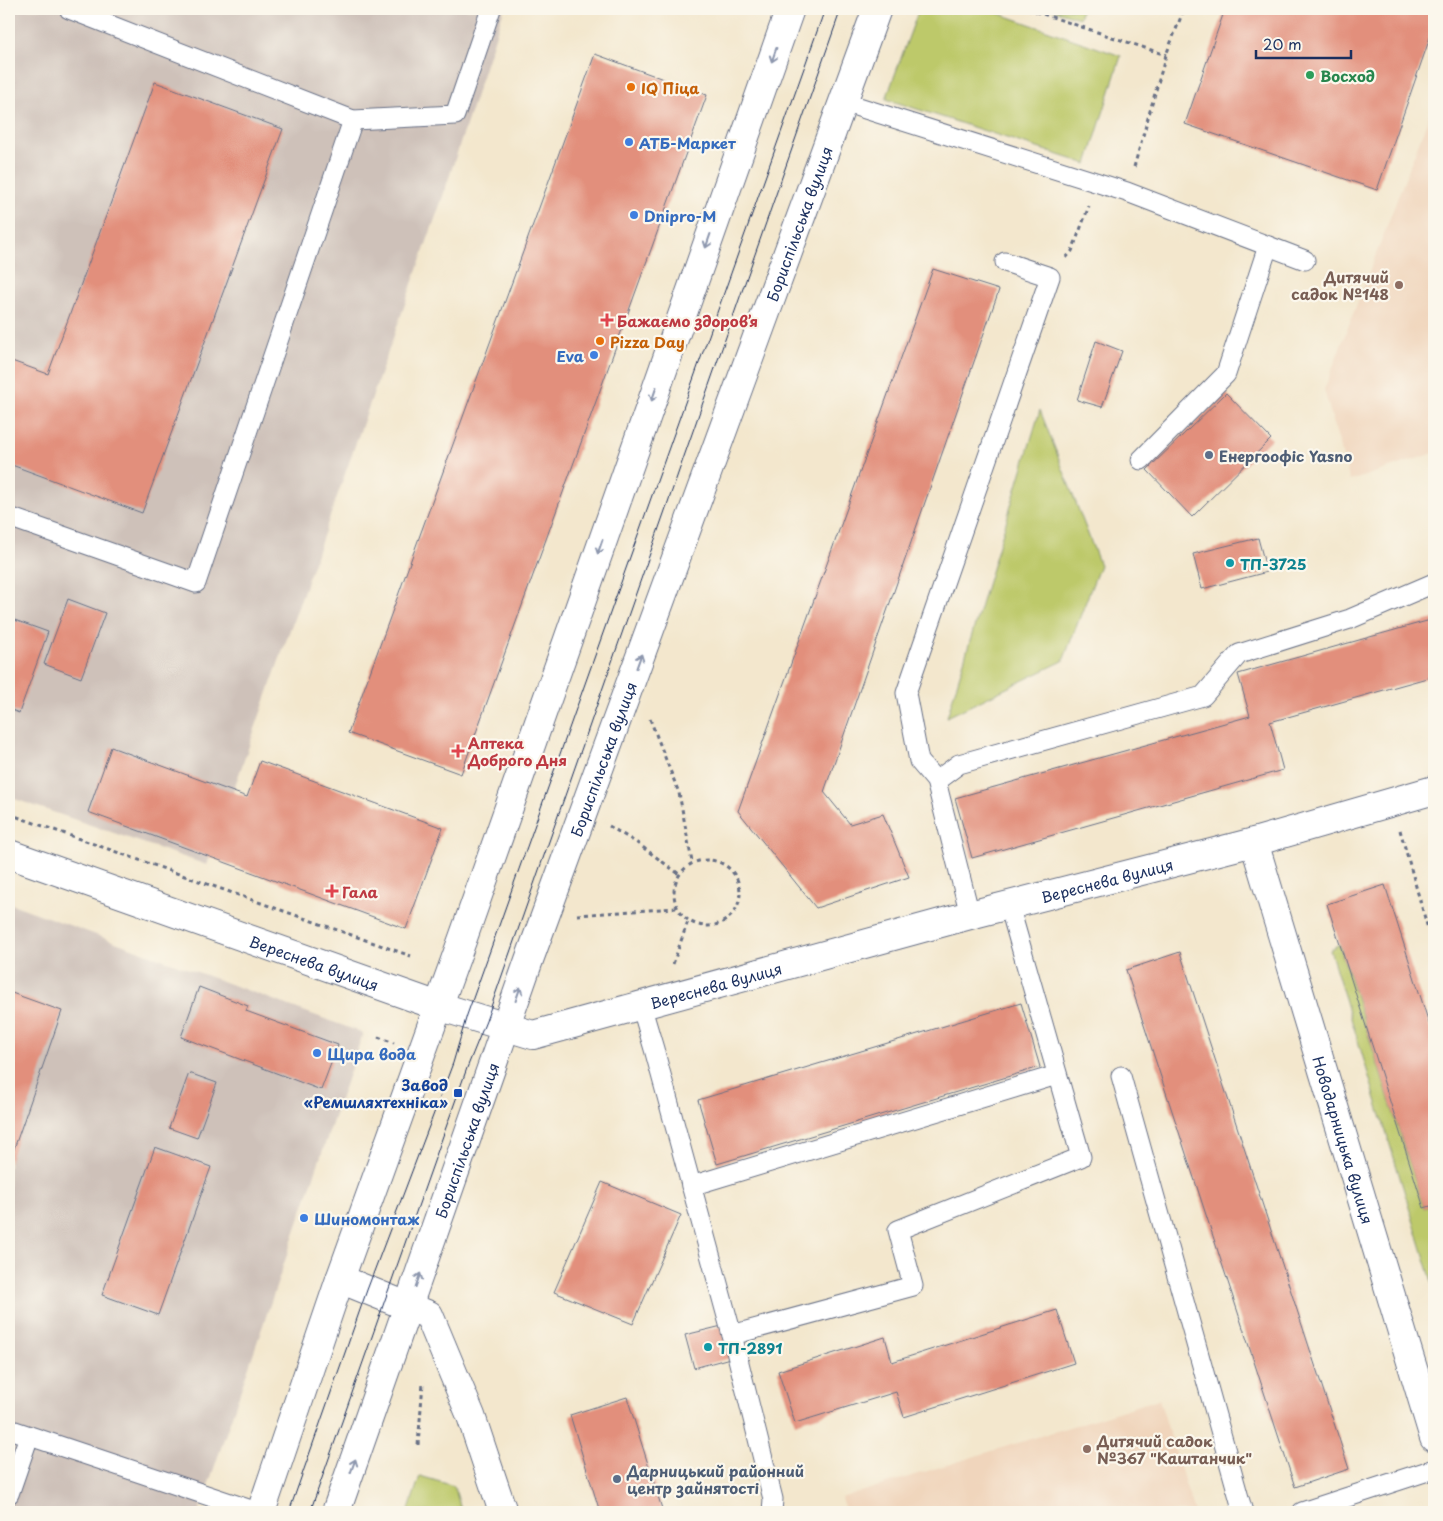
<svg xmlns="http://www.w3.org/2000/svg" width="1443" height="1521" font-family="'Playpen Sans',sans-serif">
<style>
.built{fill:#f0d5bc}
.industrial{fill:#cec1b9}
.green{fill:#bdc96b;stroke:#6c7c64}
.building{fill:#e28f7c}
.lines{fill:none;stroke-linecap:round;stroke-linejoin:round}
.lane-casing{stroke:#676f85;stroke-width:21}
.street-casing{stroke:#676f85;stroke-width:30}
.secondary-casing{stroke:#676f85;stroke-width:30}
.path{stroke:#676f85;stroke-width:3;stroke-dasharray:4 4;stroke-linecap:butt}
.lane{stroke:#fff;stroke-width:19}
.street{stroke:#fff;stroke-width:28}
.secondary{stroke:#fff;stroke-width:28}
.tram{stroke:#1b2f5e;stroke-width:1}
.oneway{stroke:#8d97ae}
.leisure-dot{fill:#2e9e5b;stroke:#fbf7ec;stroke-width:2}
.food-dot{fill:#e8710a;stroke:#fbf7ec;stroke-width:2}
.shop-dot{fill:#3f7fe0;stroke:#fbf7ec;stroke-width:2}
.education-dot{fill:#8d6e63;stroke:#fbf7ec;stroke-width:2}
.health-dot{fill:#e0444e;stroke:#fbf7ec;stroke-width:2}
.service-dot{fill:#5c6f8a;stroke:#fbf7ec;stroke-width:2}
.culture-dot{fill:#0f9aa8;stroke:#fbf7ec;stroke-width:2}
.transit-dot{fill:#1a4fb4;stroke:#fbf7ec;stroke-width:2}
.labels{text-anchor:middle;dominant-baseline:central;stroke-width:4.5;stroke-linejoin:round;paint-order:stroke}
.leisure-label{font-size:15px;font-weight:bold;fill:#27864d;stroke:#fbf7ec;text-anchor:start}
.food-label{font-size:15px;font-weight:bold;fill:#c56008;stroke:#fbf7ec;text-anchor:start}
.shop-label{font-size:15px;font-weight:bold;fill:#366cbe;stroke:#fbf7ec;text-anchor:start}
.street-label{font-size:15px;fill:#1b2f5e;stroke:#fbf7ec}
.education-label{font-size:15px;font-weight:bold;fill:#785e54;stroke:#fbf7ec;text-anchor:end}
.health-label{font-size:15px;font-weight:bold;fill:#be3a42;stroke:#fbf7ec;text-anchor:start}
.service-label{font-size:15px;font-weight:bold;fill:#4e5e75;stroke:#fbf7ec;text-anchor:start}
.culture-label{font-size:15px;font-weight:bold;fill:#0d838f;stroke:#fbf7ec;text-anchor:start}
.transit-label{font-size:15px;font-weight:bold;fill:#164399;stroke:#fbf7ec;text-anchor:end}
</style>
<rect width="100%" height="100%" fill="#fbf7ec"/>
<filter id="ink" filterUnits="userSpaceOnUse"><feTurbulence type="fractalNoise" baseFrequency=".02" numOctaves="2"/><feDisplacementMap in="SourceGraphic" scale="10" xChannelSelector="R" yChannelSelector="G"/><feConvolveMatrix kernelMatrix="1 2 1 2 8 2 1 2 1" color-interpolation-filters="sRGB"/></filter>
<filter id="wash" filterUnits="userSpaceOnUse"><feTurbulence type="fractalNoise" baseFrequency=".0096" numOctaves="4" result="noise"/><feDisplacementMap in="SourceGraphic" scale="20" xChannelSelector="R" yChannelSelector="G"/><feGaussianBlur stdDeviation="1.12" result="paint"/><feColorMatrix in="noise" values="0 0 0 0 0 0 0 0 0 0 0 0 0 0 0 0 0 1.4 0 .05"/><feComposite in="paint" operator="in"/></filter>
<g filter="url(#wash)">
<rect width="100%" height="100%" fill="#f3e7cd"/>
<!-- built -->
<g class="built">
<path d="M 1434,103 L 1434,453 L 1350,481 L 1324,390 Z"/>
<path d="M 1159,1399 L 1194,1512 L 846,1512 L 841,1498 Z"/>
</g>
<!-- industrial -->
<g class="industrial">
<path d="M 9,9 L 504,9 L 442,199 L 207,865 L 9,797 Z"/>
<path d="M 9,903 L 363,1033 L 199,1512 L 9,1512 Z"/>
</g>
<!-- green -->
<g class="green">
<path d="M 919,9 L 986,9 L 1121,56 L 1087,164 L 886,99 Z"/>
<path d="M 1051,9 L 1082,9 L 1079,18 Z"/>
<path d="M 1040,410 L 1100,565 L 1063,661 L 947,717 Z"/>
<path d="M 1339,944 L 1424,1208 L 1434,1205 L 1434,1288 L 1330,950 Z"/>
<path d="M 420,1476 L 454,1486 L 462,1512 L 408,1512 Z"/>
</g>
<g id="blocks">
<!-- building -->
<g class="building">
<path d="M 1225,9 L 1434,9 L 1434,26 L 1377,190 L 1185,124 Z"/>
<path d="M 595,54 L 707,95 L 461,774 L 348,733 Z"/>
<path d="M 155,82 L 283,129 L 142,513 L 9,464 L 9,360 L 48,374 Z"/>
<path d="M 933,269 L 999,290 L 824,792 L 850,824 L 883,814 L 909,877 L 816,908 L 738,811 Z"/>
<path d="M 1096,341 L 1122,351 L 1102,407 L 1077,400 Z"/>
<path d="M 1226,393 L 1271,439 L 1192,517 L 1147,470 Z"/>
<path d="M 1258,538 L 1267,572 L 1202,589 L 1193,554 Z"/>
<path d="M 68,599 L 105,613 L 81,678 L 44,664 Z"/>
<path d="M 9,618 L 48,632 L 19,713 L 9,709 Z"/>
<path d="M 1434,619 L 1434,676 L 1270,722 L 1283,770 L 972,858 L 955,798 L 1250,716 L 1238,674 Z"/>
<path d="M 111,747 L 247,797 L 260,761 L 443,828 L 406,929 L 88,812 Z"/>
<path d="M 1385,885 L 1434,1039 L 1434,1205 L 1424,1208 L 1327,904 Z"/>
<path d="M 1180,952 L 1349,1469 L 1295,1487 L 1126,970 Z"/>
<path d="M 199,987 L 248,1006 L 246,1011 L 338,1045 L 321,1090 L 181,1037 Z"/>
<path d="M 9,992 L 62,1011 L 9,1163 Z"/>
<path d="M 1021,1003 L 1040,1067 L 717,1164 L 698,1100 Z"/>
<path d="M 189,1073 L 217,1083 L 197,1138 L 169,1128 Z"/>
<path d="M 155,1147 L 211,1167 L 158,1315 L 102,1295 Z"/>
<path d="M 602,1182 L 681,1215 L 633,1324 L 554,1292 Z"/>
<path d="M 1057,1310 L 1074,1363 L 904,1417 L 896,1392 L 795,1423 L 778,1371 L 885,1337 L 892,1362 Z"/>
<path d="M 722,1326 L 730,1358 L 694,1368 L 685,1335 Z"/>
<path d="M 627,1397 L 663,1512 L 600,1512 L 570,1415 Z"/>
</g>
</g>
</g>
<g filter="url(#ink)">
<use href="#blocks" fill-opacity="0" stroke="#676f85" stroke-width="1"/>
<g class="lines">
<defs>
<g id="lane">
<path d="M 69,9 L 353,120 L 455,115 L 491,9"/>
<path d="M 843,102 L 1127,192 L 1305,260"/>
<path d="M 1141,460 L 1226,374 L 1268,246"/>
<path d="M 9,517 L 196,583 L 353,120"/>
<path d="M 936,781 L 959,764 L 1203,696 L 1239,654 L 1350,619 L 1434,583"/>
<path d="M 970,915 L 936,781 L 919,761 L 906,693 L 1050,277 L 1005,262"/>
<path d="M 641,1005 L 654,1049 L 732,1335 L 913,1286 L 898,1230 L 1081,1157 L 1009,905"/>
<path d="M 1121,1076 L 1243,1512"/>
<path d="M 691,1186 L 1057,1075"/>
<path d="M 732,1335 L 773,1499 L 772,1512"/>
<path d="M 9,1429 L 257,1512"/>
<path d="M 9,1494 L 29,1436"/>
<path d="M 1302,1512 L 1434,1469"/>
</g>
<g id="street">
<path id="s1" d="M 1254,842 L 1434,1438"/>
<path id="s2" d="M 9,854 L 438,1006 L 533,1035 L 970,915 L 1254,842 L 1434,790"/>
<path d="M 340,1279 L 429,1315 L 471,1416 L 503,1512"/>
</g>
<g id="secondary">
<path d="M 261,1512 L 340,1279 L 463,938 L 790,9"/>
<path id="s3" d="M 336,1512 L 529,960 L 877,9"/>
</g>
</defs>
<!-- lane casing -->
<use href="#lane" class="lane-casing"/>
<!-- street casing -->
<use href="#street" class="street-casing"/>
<!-- secondary casing -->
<use href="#secondary" class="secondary-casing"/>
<!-- path -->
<g class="path">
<path d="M 1028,9 L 1166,55"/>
<path d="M 1175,9 L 1183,11"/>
<path d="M 1134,167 L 1166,55 L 1184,9"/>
<path d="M 1066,258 L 1072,251 L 1089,206"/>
<path d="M 650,719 L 679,793 L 692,862"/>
<path d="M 9,814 L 411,956"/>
<path d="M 609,826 L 637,843 L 679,874"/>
<path d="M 1400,830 L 1434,950"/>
<circle cx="707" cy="893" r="33"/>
<path d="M 577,915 L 676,908"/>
<path d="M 673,964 L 688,921"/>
<path d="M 378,1037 L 394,1043"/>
<path d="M 418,1445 L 423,1383"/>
</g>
<!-- lane -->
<use href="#lane" class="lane"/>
<!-- street -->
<use href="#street" class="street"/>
<!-- secondary -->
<use href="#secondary" class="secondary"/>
<!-- tram -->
<g class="tram">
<path d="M 289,1512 L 367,1290 L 453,1063 L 467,1015 L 491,948 L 825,9"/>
<path d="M 310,1512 L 467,1068 L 486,1021 L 841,9"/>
</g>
</g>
<!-- one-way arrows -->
<defs><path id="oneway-shaft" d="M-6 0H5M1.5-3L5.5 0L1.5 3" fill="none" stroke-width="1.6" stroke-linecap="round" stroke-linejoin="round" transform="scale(1.25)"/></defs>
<g class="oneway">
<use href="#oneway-shaft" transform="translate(774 55) rotate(109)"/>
<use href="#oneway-shaft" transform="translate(708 241) rotate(109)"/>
<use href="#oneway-shaft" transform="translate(654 394) rotate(109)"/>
<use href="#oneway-shaft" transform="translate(600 547) rotate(109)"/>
<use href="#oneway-shaft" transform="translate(639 661) rotate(-70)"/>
<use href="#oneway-shaft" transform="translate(518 994) rotate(-71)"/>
<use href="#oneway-shaft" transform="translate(418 1280) rotate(-71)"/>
<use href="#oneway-shaft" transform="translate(353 1466) rotate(-70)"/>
</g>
</g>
<!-- markers -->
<circle class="leisure-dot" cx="1310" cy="75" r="5"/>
<g class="food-dot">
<circle cx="631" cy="87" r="5"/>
<circle cx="600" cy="341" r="5"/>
</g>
<g class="shop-dot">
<circle cx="629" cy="142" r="5"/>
<circle cx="634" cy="215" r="5"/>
<circle cx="594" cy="355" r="5"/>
<circle cx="317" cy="1053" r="5"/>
<circle cx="304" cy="1218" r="5"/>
</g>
<g class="education-dot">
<circle cx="1399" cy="285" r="5"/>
<circle cx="1087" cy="1449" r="5"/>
</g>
<g class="health-dot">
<path d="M604.5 312.5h5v5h5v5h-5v5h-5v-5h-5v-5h5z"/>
<path d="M455.5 743.5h5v5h5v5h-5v5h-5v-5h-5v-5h5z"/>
<path d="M329.5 883.5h5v5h5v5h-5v5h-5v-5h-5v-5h5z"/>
</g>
<g class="service-dot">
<circle cx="1209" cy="455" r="5"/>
<circle cx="617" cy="1479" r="5"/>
</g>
<g class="culture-dot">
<circle cx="1230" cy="563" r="5"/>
<circle cx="708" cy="1347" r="5"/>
</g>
<rect class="transit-dot" x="453" y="1088" width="10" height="10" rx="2.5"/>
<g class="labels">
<!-- leisure labels -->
<g class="leisure-label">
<text x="1320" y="75">Восход</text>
</g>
<!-- food labels -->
<g class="food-label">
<text x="641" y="87">IQ Піца</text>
<text x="610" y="341">Pizza Day</text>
</g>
<!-- shop labels -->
<g class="shop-label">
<text x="639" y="142">АТБ-Маркет</text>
<text x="644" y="215">Dnipro-M</text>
<text x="584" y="355" text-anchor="end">Eva</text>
<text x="327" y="1053">Щира вода</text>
<text x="314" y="1218">Шиномонтаж</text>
</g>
<!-- street labels -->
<g class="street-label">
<text stroke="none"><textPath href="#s3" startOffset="1369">Бориспільська вулиця</textPath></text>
<text stroke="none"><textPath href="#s3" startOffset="799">Бориспільська вулиця</textPath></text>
<text stroke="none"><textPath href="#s2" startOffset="1149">Вереснева вулиця</textPath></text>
<text stroke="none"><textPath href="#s2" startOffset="324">Вереснева вулиця</textPath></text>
<text stroke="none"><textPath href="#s2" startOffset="744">Вереснева вулиця</textPath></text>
<text stroke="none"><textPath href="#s1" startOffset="311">Новодарницька вулиця</textPath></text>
<text stroke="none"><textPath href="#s3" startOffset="394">Бориспільська вулиця</textPath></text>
</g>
<!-- education labels -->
<g class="education-label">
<text x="1389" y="276">Дитячий<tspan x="1389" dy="17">садок №148</tspan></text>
<text x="1097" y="1440" text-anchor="start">Дитячий садок<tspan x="1097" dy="17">№367 "Каштанчик"</tspan></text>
</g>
<!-- health labels -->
<g class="health-label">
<text x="617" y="320">Бажаємо здоровʼя</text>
<text x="468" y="742">Аптека<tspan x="468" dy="17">Доброго Дня</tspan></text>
<text x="342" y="891">Гала</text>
</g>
<!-- service labels -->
<g class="service-label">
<text x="1219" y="455">Енергоофіс Yasno</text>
<text x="627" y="1470">Дарницький районний<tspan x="627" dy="17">центр зайнятості</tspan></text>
</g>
<!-- culture labels -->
<g class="culture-label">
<text x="1240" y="563">ТП-3725</text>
<text x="718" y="1347">ТП-2891</text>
</g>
<!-- transit labels -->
<g class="transit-label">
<text x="448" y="1084">Завод<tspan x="448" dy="17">«Ремшляхтехніка»</tspan></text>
</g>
</g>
<!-- margin -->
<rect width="1443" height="1521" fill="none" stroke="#fbf7ec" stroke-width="30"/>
<!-- scale -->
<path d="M1256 50v8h95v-8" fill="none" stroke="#1b2f5e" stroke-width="2.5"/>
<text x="1263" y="50" font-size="15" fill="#1b2f5e" stroke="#fbf7ec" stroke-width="4" paint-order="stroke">20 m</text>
</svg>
